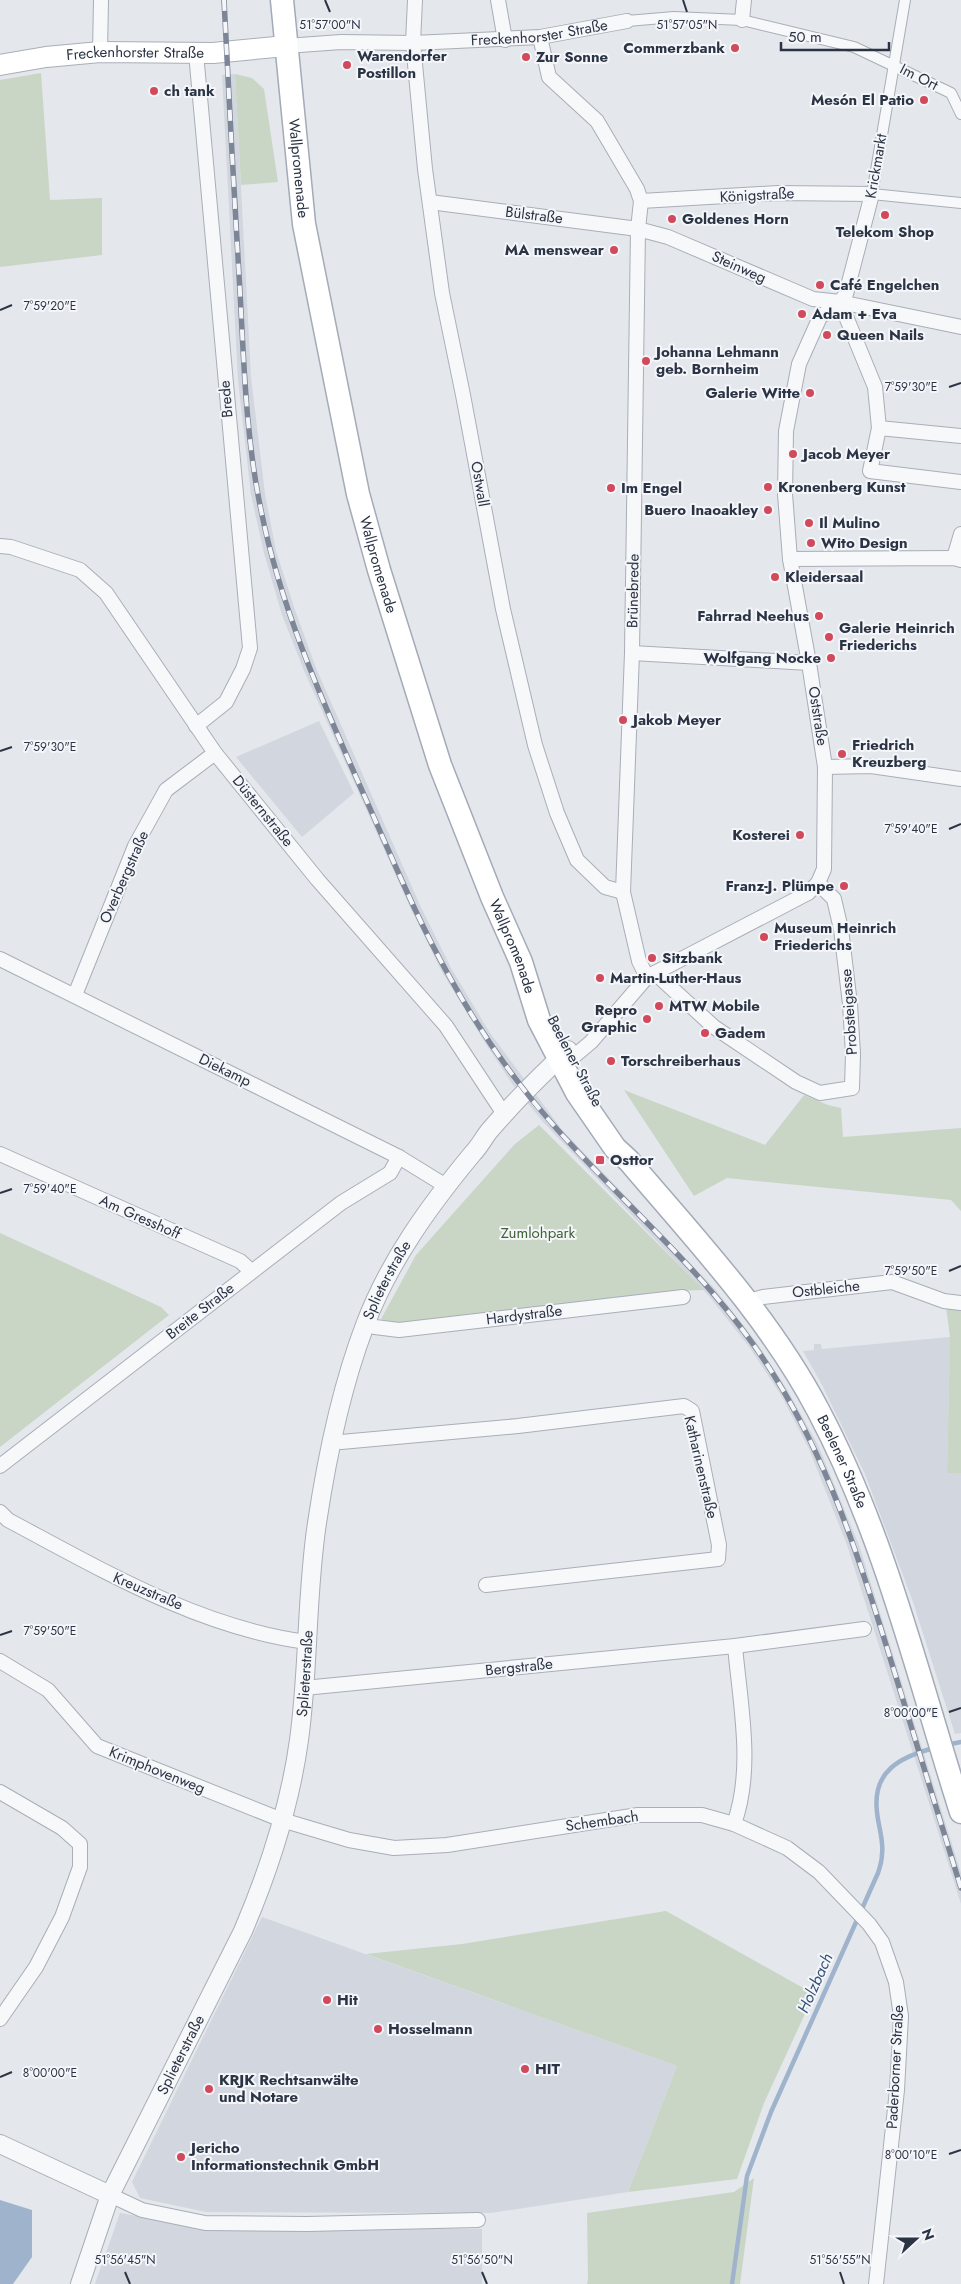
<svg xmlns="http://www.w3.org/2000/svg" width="961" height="2284" font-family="Jost,sans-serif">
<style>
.built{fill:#d2d6de}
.green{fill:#c9d6c5}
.water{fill:#9fb4cc}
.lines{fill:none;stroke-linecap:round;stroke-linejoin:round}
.stream{stroke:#9fb4cc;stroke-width:4.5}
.pedestrian-casing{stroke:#a9aeb7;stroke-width:12}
.minor-casing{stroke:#a9aeb7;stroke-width:16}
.tertiary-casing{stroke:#a9aeb7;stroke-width:20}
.secondary-casing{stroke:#a9aeb7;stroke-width:22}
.primary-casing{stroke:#a3abb8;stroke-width:25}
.pedestrian{stroke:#f7f8fa;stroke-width:10}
.minor{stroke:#f7f8fa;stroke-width:14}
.tertiary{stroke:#f7f8fa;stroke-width:18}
.secondary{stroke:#fff;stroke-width:20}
.primary{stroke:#fff;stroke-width:22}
.rail-casing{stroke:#7d8696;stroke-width:5.5}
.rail{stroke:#f4f6f9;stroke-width:4;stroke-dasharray:11;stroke-linecap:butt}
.ticks{fill:none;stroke:#2b3445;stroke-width:2}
.poi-dot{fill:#d1495b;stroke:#f4f6f9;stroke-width:2}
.labels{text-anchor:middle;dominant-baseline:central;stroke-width:4;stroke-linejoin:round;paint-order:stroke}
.street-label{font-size:15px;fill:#2b3445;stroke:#f4f6f9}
.poi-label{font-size:15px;font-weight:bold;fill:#2b3445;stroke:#f4f6f9;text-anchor:start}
.park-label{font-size:15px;fill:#3f6138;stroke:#f4f6f9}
.water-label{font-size:16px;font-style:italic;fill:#34527a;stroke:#f4f6f9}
.ticks-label{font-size:12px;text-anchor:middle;fill:#2b3445;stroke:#f4f6f9;stroke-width:4;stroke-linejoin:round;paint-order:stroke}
</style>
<rect width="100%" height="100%" fill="#e4e7ec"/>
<!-- built -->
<g class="built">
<path d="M 235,74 L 251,377 L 265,494 L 276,551 L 295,610 L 316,668 L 419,903 L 451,968 L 490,1033 L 563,1131 L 715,1289 L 757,1343 L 788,1391 L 818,1445 L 859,1545 L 927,1764 L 961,1873 L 961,1904 L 847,1545 L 809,1449 L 781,1395 L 750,1348 L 709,1296 L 543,1122 L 513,1085 L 484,1041 L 442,972 L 410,907 L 305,673 L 282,615 L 264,553 L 251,495 L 238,380 L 222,75 Z"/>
<path d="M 319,721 L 354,793 L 302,837 L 236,757 Z"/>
<path d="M 950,1337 L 947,1473 L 961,1473 L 961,1733 L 955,1734 L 913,1602 L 865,1474 L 822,1385 L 803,1351 L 814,1350 L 814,1344 L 821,1344 L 822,1349 Z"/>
<path d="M 262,1917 L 677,2066 L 628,2192 L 491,2213 L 206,2212 L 140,2198 L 132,2182 Z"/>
<path d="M 120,2213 L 204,2228 L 482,2229 L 482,2284 L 95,2284 Z"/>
</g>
<!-- green -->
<g class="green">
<path d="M 41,73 L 50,200 L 102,198 L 102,255 L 0,267 L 0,80 Z"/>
<path d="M 235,74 L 252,78 L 264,89 L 278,182 L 241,185 Z"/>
<path d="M 624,1090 L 765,1145 L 804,1095 L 828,1105 L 841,1108 L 843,1137 L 961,1128 L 961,1211 L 951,1200 L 727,1178 L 694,1196 Z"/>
<path d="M 539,1125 L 704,1290 L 678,1291 L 399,1326 L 381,1319 L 416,1255 L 515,1144 Z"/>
<path d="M 0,1233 L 161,1307 L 169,1315 L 0,1447 Z"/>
<path d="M 946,1307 L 961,1308 L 961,1473 L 947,1473 L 950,1337 Z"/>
<path d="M 666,1911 L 814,1994 L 764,2103 L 737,2179 L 628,2192 L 677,2066 L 366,1954 L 462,1944 Z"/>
<path d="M 754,2178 L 740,2284 L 587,2284 L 588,2279 L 587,2213 L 734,2192 Z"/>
</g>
<!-- water -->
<path class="water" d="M 0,2200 L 32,2210 L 32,2257 L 13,2284 L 0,2284 Z"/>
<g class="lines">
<!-- stream -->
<g class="stream">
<path d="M 946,1745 L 961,1742"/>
<path d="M 732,2284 L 747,2176 L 771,2112 L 878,1873 C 880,1867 882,1860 882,1854 C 884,1841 878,1825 877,1812 C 872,1771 900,1757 934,1748"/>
</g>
<defs>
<g id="pedestrian">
<path d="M 905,0 L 872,194 L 961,203"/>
<path d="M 627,21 L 674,17 L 742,20 L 854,47 L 951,93 L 961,114"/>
</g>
<g id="minor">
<path d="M 415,0 L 413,43 L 425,169 L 442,293 L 463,395 L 503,609 L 535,745 L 557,813 L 577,860 L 605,887 L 623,892"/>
<path d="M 498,0 L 505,40"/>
<path d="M 742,20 L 744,0"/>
<path d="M 540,37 L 549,77 L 597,121 L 637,189 L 641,201 L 638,229 L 632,653 L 623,892 L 639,961 L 647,977"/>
<path id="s1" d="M 286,46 L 341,42 L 413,43 L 540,37 L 627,21"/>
<path d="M 100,52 L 101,0"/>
<path d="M 196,53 L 250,648 L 243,669 L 226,702 L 196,726"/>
<path d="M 430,202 L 638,229 L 668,237 L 813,299 L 840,302 L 961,327"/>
<path d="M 840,302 L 875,387 L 879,428 L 961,436"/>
<path d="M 879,428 L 870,471 L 961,482"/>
<path d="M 0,546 L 11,547 L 80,570 L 106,593 L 215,753 L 317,879 L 446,1026 L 504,1114"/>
<path d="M 954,558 L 961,534"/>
<path d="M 790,559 L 954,558 L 961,560"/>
<path d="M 632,653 L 809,663"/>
<path d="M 825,767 L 871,766 L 961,779"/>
<path d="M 0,959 L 399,1157 L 446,1186"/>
<path d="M 655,973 L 714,1027 L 796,1082 L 820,1093 L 852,1088 L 853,1054 L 850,1004 L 841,929 L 834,899 L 818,883"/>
<path d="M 75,995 L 135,846 L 166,790 L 215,753"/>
<path d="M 572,1058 L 591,1042 L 647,977 L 808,893 L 818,883 L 824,869 L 825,767 L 809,663 L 790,559 L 785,494 L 786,431 L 799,364 L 820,317 L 840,302 L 846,294 L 872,194 L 778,193 L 641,201"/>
<path d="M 0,1154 L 240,1261 L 251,1271"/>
<path d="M 748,1301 L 763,1297 L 892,1282 L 944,1301 L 961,1303"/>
<path d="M 365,1324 L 375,1327 L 399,1330 L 683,1297"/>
<path d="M 332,1440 L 341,1442 L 518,1426 L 684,1406 L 692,1411 L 719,1545 L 718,1559 L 486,1585"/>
<path d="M 0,1466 L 341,1203 L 390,1173 L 399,1157"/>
<path d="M 0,1512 L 8,1520 C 102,1570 200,1628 307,1642"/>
<path d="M 0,1661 L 48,1690 L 97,1746 L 282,1820 L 349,1840 L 394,1848 L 447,1845 L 638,1815 L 702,1815 L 734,1824 L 787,1848 L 819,1872 L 869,1924 L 882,1942 L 896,1982 L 901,2016 L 897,2090 L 876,2284"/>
<path d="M 304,1688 L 735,1646 L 864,1629"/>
<path d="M 0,1792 L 62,1828 L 80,1844 L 80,1867 L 62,1917 L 36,1967 L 0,2019"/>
<path d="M 734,1824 C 754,1768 740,1704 735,1646"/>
<path d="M 110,2195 L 142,2210 L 205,2223 L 307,2224 L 478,2220"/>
</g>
<g id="tertiary">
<path d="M 0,2144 L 110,2195"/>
<path id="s2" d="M 80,2284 L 110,2195 L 243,1931 C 269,1870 290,1806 299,1740 C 309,1668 306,1595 317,1523 C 327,1456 341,1388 365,1325 C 389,1261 430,1205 473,1153 C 480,1146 484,1137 490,1130 C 515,1101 541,1075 568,1050"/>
</g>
<g id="secondary">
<path id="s3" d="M 0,65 L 46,57 L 100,52 L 213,53 L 286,46"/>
</g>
<g id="primary">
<path id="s4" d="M 282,0 L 304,224 L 358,494 L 379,570 L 440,765 L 492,897 L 521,962 L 539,1020 L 577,1093 L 615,1148 L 629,1161 C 696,1240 769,1317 818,1410 C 885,1536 918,1677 961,1812"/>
</g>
</defs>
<!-- pedestrian casing -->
<use href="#pedestrian" class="pedestrian-casing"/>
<!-- minor casing -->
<use href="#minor" class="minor-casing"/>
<!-- tertiary casing -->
<use href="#tertiary" class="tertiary-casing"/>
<!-- secondary casing -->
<use href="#secondary" class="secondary-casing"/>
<!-- primary casing -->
<use href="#primary" class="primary-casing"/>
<!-- pedestrian -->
<use href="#pedestrian" class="pedestrian"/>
<!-- minor -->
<use href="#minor" class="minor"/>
<!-- tertiary -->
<use href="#tertiary" class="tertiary"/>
<!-- secondary -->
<use href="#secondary" class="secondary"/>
<!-- primary -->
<use href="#primary" class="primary"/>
<defs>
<path id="rail" d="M 224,0 C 229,97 234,195 240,292 C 244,365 246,439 261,510 C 281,610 323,702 364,795 C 391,855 416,917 448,974 C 478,1029 514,1081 556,1128 C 621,1201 696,1264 753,1344 C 819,1436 854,1541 887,1648 C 912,1728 936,1808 961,1888"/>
</defs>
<!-- rail casing -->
<use href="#rail" class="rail-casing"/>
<!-- rail -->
<use href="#rail" class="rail"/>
</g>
<!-- ticks -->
<path class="ticks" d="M 325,0 L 330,12M 683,0 L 687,12M 0,310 L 12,305M 949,387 L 961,383M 0,751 L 12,747M 949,829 L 961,824M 0,1193 L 12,1189M 949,1271 L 961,1266M 0,1635 L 12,1631M 949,1712 L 961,1708M 0,2077 L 12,2072M 949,2154 L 961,2150M 125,2272 L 130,2284M 482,2272 L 487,2284M 840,2272 L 844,2284"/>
<!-- markers -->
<g class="poi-dot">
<circle cx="735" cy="48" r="5"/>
<circle cx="526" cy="57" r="5"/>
<circle cx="347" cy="65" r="5"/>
<circle cx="154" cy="91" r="5"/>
<circle cx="924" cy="100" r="5"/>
<circle cx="885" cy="215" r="5"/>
<circle cx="672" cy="219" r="5"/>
<circle cx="614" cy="250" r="5"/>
<circle cx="820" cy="285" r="5"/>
<circle cx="802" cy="314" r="5"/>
<circle cx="827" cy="335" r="5"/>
<circle cx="646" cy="361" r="5"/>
<circle cx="810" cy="393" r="5"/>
<circle cx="793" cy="454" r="5"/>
<circle cx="768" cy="487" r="5"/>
<circle cx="611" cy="488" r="5"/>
<circle cx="768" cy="510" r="5"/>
<circle cx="809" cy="523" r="5"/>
<circle cx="811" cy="543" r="5"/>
<circle cx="775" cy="577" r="5"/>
<circle cx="819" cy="616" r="5"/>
<circle cx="829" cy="637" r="5"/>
<circle cx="831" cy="658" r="5"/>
<circle cx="623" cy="720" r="5"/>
<circle cx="842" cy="754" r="5"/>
<circle cx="800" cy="835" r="5"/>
<circle cx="844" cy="886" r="5"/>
<circle cx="764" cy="937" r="5"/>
<circle cx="652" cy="958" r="5"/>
<circle cx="600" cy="978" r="5"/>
<circle cx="659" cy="1006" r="5"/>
<circle cx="647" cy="1019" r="5"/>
<circle cx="705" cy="1033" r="5"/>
<circle cx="611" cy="1061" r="5"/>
<rect x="595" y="1155" width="10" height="10" rx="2.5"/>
<circle cx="327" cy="2000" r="5"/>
<circle cx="378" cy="2029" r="5"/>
<circle cx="525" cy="2069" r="5"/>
<circle cx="209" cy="2089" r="5"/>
<circle cx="181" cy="2157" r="5"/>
</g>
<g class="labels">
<!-- street labels -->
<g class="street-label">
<text stroke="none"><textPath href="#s1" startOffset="254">Freckenhorster Straße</textPath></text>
<text stroke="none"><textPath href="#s3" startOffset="136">Freckenhorster Straße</textPath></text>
<text transform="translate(919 77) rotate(27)">Im Ort</text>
<text transform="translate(876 166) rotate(-80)">Krickmarkt</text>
<text stroke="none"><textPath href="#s4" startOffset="169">Wallpromenade</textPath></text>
<text transform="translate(757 195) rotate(-3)">Königstraße</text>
<text transform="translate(534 215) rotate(7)">Bülstraße</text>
<text transform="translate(739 267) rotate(24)">Steinweg</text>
<text transform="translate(226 399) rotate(-95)">Brede</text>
<text transform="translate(480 484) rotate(80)">Ostwall</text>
<text stroke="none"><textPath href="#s4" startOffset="574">Wallpromenade</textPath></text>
<text transform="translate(633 591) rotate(-89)">Brünebrede</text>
<text transform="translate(818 716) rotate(81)">Oststraße</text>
<text transform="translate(263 811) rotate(51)">Düsternstraße</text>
<text transform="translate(124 877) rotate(-66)">Overbergstraße</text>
<text stroke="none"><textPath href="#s4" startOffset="979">Wallpromenade</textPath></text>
<text transform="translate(849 1012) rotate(-94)">Probsteigasse</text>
<text transform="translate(575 1061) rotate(62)">Beelener Straße</text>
<text transform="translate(225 1070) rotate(26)">Diekamp</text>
<text transform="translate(140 1217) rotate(24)">Am Gresshoff</text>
<text stroke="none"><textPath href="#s2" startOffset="1061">Splieterstraße</textPath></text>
<text transform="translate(826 1289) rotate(-6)">Ostbleiche</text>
<text transform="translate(200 1311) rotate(-38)">Breite Straße</text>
<text transform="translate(524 1315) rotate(-7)">Hardystraße</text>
<text stroke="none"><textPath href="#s4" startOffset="1596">Beelener Straße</textPath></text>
<text transform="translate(701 1467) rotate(77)">Katharinenstraße</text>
<text transform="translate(148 1591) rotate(23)">Kreuzstraße</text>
<text transform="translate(519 1667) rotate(-6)">Bergstraße</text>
<text stroke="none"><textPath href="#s2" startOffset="656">Splieterstraße</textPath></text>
<text transform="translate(157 1770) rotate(22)">Krimphovenweg</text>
<text transform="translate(602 1821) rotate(-8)">Schembach</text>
<text stroke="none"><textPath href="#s2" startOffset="251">Splieterstraße</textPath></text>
<text transform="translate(895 2067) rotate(-87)">Paderborner Straße</text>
</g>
<!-- poi labels -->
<g class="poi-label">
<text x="725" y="48" text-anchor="end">Commerzbank</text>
<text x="357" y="56">Warendorfer<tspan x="357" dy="17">Postillon</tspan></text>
<text x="536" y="57">Zur Sonne</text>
<text x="164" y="91">ch tank</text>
<text x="914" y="100" text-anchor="end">Mesón El Patio</text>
<text x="682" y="219">Goldenes Horn</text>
<text x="885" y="232" text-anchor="middle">Telekom Shop</text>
<text x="604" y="250" text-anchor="end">MA menswear</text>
<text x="830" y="285">Café Engelchen</text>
<text x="812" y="314">Adam + Eva</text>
<text x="837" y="335">Queen Nails</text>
<text x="656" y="352">Johanna Lehmann<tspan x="656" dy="17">geb. Bornheim</tspan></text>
<text x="800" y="393" text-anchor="end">Galerie Witte</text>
<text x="803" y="454">Jacob Meyer</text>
<text x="778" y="487">Kronenberg Kunst</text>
<text x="621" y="488">Im Engel</text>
<text x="758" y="510" text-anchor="end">Buero Inaoakley</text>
<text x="819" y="523">Il Mulino</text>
<text x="821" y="543">Wito Design</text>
<text x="785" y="577">Kleidersaal</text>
<text x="809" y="616" text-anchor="end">Fahrrad Neehus</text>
<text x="839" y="628">Galerie Heinrich<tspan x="839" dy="17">Friederichs</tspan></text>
<text x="821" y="658" text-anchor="end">Wolfgang Nocke</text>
<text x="633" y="720">Jakob Meyer</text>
<text x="852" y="745">Friedrich<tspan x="852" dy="17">Kreuzberg</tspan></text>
<text x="790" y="835" text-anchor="end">Kosterei</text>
<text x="834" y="886" text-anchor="end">Franz-J. Plümpe</text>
<text x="774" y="928">Museum Heinrich<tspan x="774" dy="17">Friederichs</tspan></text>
<text x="662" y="958">Sitzbank</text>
<text x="610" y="978">Martin-Luther-Haus</text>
<text x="669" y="1006">MTW Mobile</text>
<text x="637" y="1010" text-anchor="end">Repro<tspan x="637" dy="17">Graphic</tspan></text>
<text x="715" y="1033">Gadem</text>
<text x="621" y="1061">Torschreiberhaus</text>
<text x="610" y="1160">Osttor</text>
<text x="337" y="2000">Hit</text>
<text x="388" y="2029">Hosselmann</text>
<text x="535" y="2069">HIT</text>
<text x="219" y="2080">KRJK Rechtsanwälte<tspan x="219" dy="17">und Notare</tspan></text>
<text x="191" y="2148">Jericho<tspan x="191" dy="17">Informationstechnik GmbH</tspan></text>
</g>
<!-- park labels -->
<g class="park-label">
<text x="538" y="1233">Zumlohpark</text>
</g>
<!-- water labels -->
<g class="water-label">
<text transform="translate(815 1983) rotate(-66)">Holzbach</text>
</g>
</g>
<g class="ticks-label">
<text x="687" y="29">51°57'05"N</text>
<text x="330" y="29">51°57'00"N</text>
<text x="50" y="310">7°59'20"E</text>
<text x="911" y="391">7°59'30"E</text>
<text x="50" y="751">7°59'30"E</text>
<text x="911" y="833">7°59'40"E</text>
<text x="50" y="1193">7°59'40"E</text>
<text x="911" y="1275">7°59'50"E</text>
<text x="50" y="1635">7°59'50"E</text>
<text x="911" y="1717">8°00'00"E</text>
<text x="50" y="2077">8°00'00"E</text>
<text x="911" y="2159">8°00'10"E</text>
<text x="125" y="2264">51°56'45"N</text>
<text x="482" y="2264">51°56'50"N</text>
<text x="840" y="2264">51°56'55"N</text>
</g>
<!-- north arrow -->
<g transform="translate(916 2239) rotate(69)" stroke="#f4f6f9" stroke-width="4" paint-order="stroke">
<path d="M0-4L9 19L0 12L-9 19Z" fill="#2b3445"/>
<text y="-8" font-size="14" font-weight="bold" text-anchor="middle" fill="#2b3445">N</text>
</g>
<!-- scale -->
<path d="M781 42v8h108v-8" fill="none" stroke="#2b3445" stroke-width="2.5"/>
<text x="788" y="42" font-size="15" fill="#2b3445" stroke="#f4f6f9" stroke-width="4" paint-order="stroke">50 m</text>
</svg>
